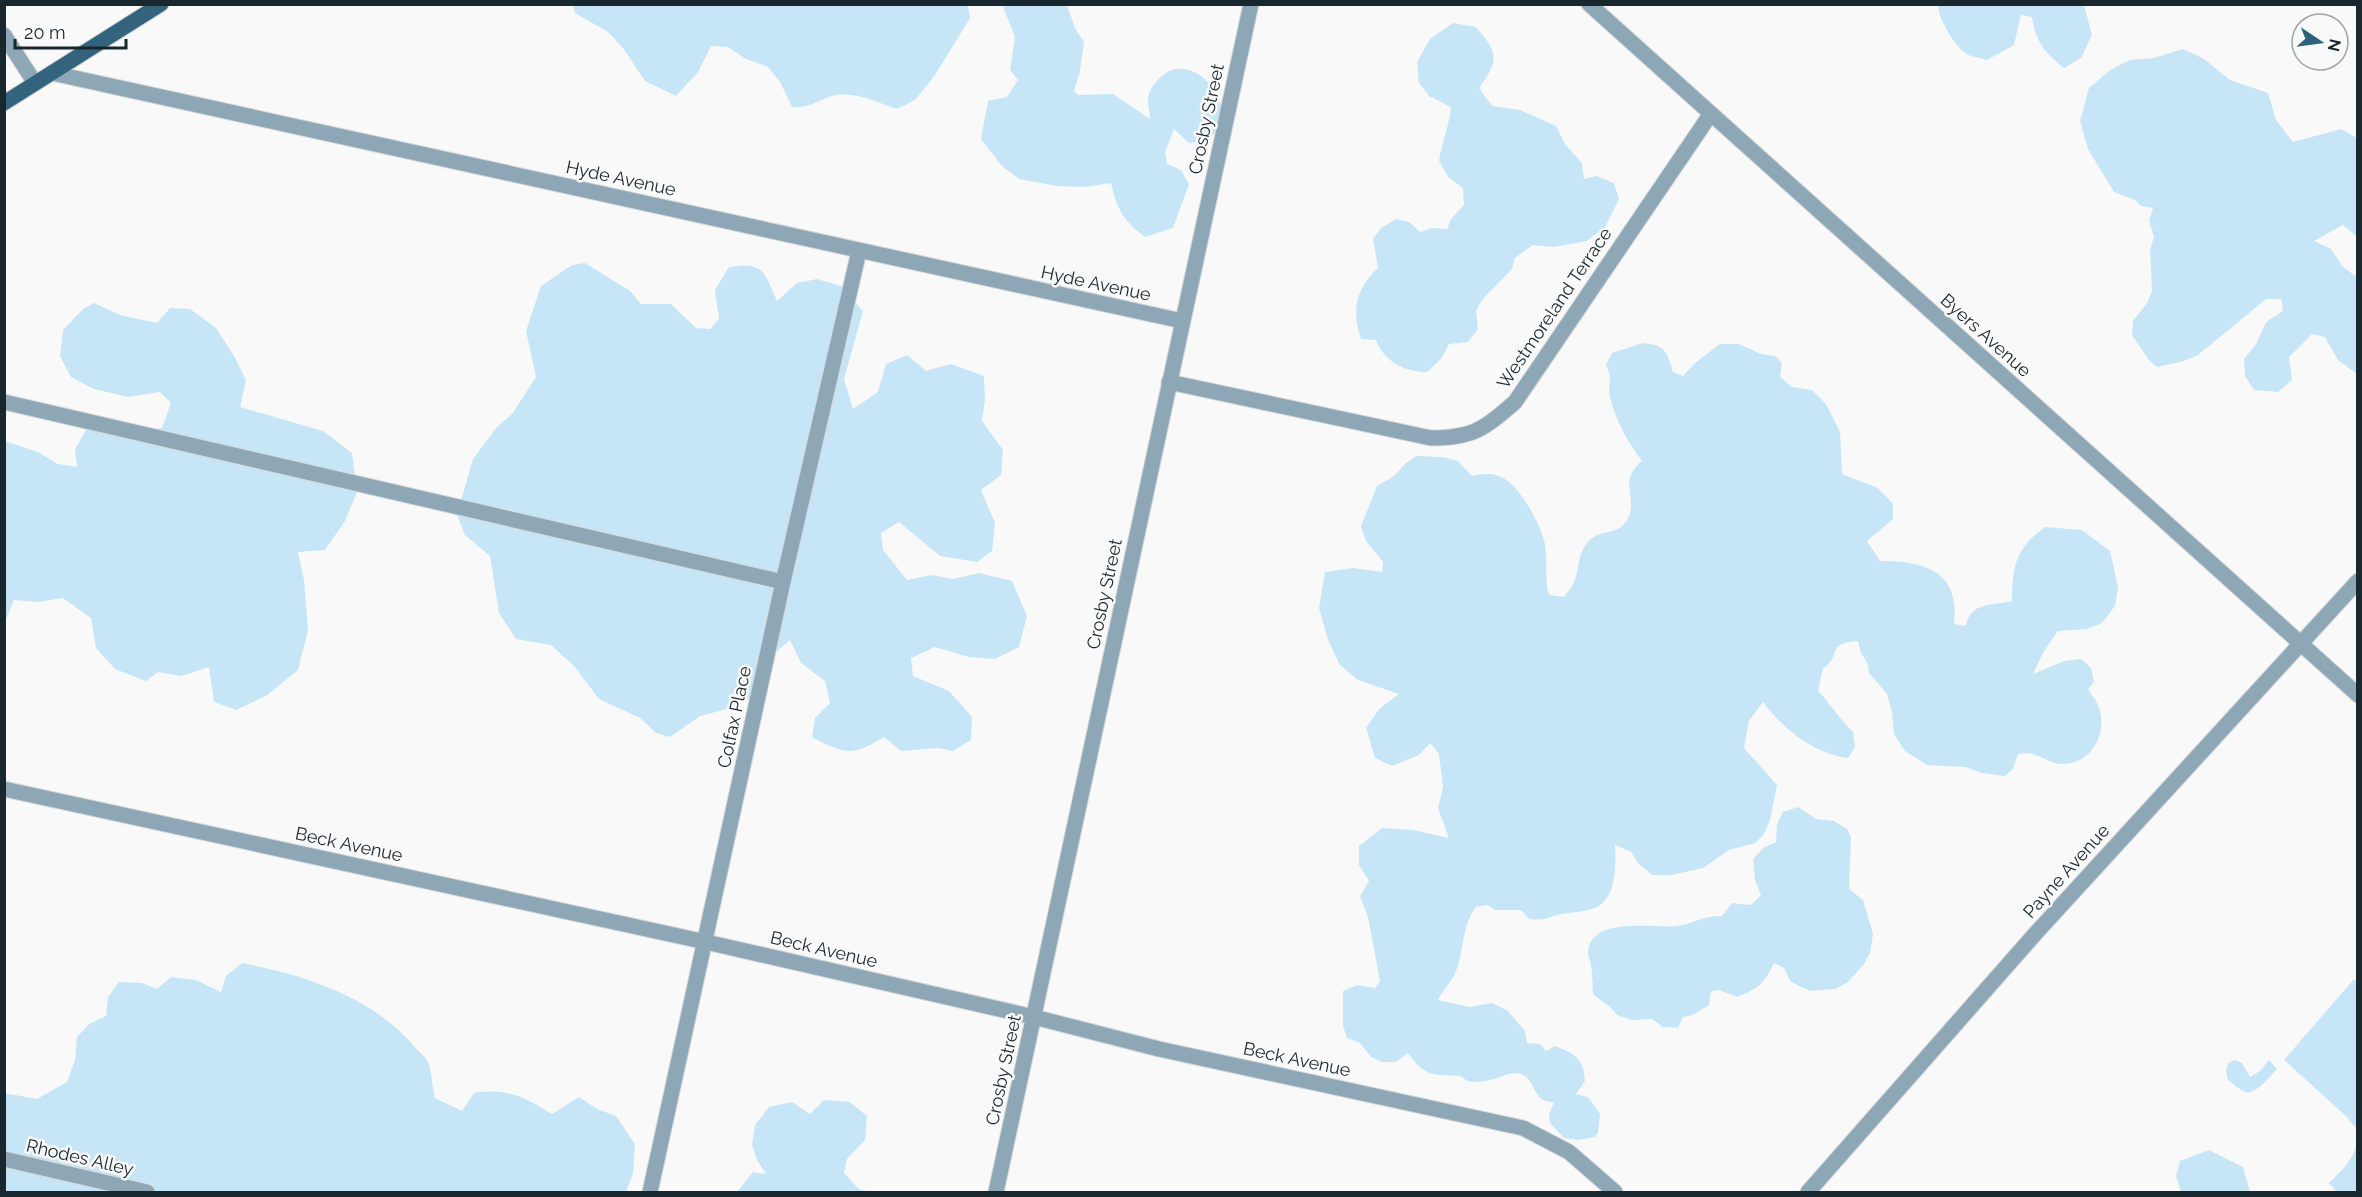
<svg xmlns="http://www.w3.org/2000/svg" width="2362" height="1197" font-family="Raleway,sans-serif">
<style>
.green{fill:#c6e6f8}
.lines{fill:none;stroke-linecap:round;stroke-linejoin:round}
.minor-casing{stroke:#d5d7d9;stroke-width:17}
.major-casing{stroke:#d5d7d9;stroke-width:17}
.minor{stroke:#8ea7b6;stroke-width:15}
.major{stroke:#33637d;stroke-width:15}
.labels{text-anchor:middle;dominant-baseline:central;stroke-width:5;stroke-linejoin:round;paint-order:stroke}
.street-label{font-size:18px;fill:#19272f;stroke:#f9f9f9}
</style>
<rect width="100%" height="100%" fill="#f9f9f9"/>
<!-- green -->
<g class="green">
<path d="M 968,5 L 970,18 L 935,75 L 915,100 L 897,109 C 878,103 858,92 837,95 C 819,98 815,108 792,107 L 780,82 L 768,67 L 746,59 L 728,47 L 711,46 L 698,72 L 676,96 L 645,81 L 623,48 L 608,32 L 575,13 L 572,5 Z"/>
<path d="M 1007,5 L 1067,5 L 1075,28 L 1084,42 L 1080,71 L 1074,91 L 1078,95 L 1113,94 L 1150,119 C 1150,113 1148,107 1148,101 C 1148,91 1154,83 1161,77 C 1186,52 1228,89 1221,120 C 1219,127 1213,134 1209,140 L 1189,143 L 1174,129 L 1165,152 L 1167,164 L 1181,170 L 1189,184 L 1173,228 L 1145,237 C 1124,221 1117,210 1111,183 L 1085,187 L 1057,186 L 1019,179 L 1002,166 L 981,139 L 988,101 L 1007,97 L 1018,80 L 1010,70 L 1015,37 L 1003,7 Z"/>
<path d="M 1938,5 L 2084,5 L 2092,35 L 2081,58 L 2064,68 C 2046,54 2035,41 2032,17 L 2021,15 L 2014,45 L 1987,60 C 1981,58 1974,57 1968,55 C 1955,47 1938,19 1938,5 Z"/>
<path d="M 1453,23 L 1476,27 C 1498,53 1500,59 1479,88 L 1492,106 L 1520,110 L 1556,126 L 1565,144 L 1582,163 L 1584,179 L 1596,176 L 1614,183 L 1619,199 L 1605,227 L 1587,241 L 1554,247 L 1533,245 L 1515,258 L 1512,269 L 1482,300 L 1476,311 L 1478,329 L 1468,342 L 1449,344 L 1441,359 L 1427,372 C 1405,372 1384,362 1376,340 L 1361,339 C 1351,311 1356,288 1378,268 L 1373,239 L 1381,228 L 1396,219 L 1409,222 L 1420,232 L 1432,228 L 1447,229 L 1451,219 L 1464,205 L 1463,188 L 1448,177 L 1439,161 C 1442,142 1449,126 1451,107 L 1429,96 L 1419,83 L 1417,62 L 1430,39 Z"/>
<path d="M 2183,49 L 2204,59 L 2230,80 L 2268,93 L 2276,120 L 2293,142 L 2341,129 L 2357,138 L 2357,237 L 2343,225 L 2314,241 L 2331,249 L 2343,267 L 2357,277 L 2357,374 L 2338,360 L 2325,337 L 2312,334 L 2289,357 L 2292,380 L 2278,392 L 2254,390 L 2245,376 L 2244,359 L 2256,344 L 2266,322 L 2283,311 L 2281,299 L 2266,299 L 2198,355 L 2184,361 L 2157,367 L 2148,359 L 2132,335 L 2133,321 L 2147,303 L 2152,291 L 2150,250 L 2154,237 L 2149,221 L 2153,208 L 2141,206 L 2135,200 L 2114,192 L 2088,149 L 2080,121 L 2089,88 L 2110,70 L 2130,60 L 2154,58 Z"/>
<path d="M 585,263 L 630,291 L 641,304 L 671,304 L 696,328 L 710,329 L 719,319 L 715,290 L 729,267 C 764,261 764,272 777,301 L 797,283 L 817,279 L 841,286 L 863,311 L 844,379 L 853,409 L 878,392 L 886,364 L 907,355 L 926,371 L 951,364 L 984,376 L 985,400 L 982,421 L 1003,450 L 1001,475 L 981,490 L 995,523 L 992,551 L 977,562 L 940,556 L 899,522 L 881,533 L 883,550 L 907,580 L 931,575 L 953,579 L 979,573 L 1012,581 L 1027,616 L 1019,647 L 995,659 L 969,657 L 935,647 L 911,658 L 913,676 L 949,691 L 972,717 L 971,740 L 953,751 L 938,748 L 901,751 L 884,737 C 852,757 845,754 812,737 L 815,718 L 830,703 L 825,681 L 801,663 L 790,640 L 774,654 L 752,697 L 727,709 L 700,716 L 670,737 L 656,733 L 640,718 L 599,699 L 574,666 L 551,645 L 516,639 L 499,613 L 490,556 L 465,535 L 457,515 L 473,459 L 497,427 L 512,414 L 536,377 L 526,331 L 541,286 L 572,265 Z"/>
<path d="M 94,303 L 120,315 L 157,323 L 170,308 L 190,309 L 216,328 L 234,356 L 246,380 L 240,407 L 323,431 L 352,453 L 357,492 L 345,521 L 325,550 L 298,552 L 304,580 L 308,630 L 298,670 L 266,696 L 236,710 L 214,702 L 209,667 L 181,676 L 158,672 L 146,681 L 115,669 L 96,648 L 91,618 L 63,598 L 37,602 L 14,600 L 5,622 L 5,441 L 38,452 L 58,464 L 77,467 L 75,450 L 87,428 L 113,423 L 135,441 L 151,429 L 162,428 L 171,403 L 160,392 L 128,397 L 94,389 L 71,377 L 60,356 L 63,330 L 83,309 Z"/>
<path d="M 1643,343 C 1666,345 1667,352 1673,372 L 1683,376 L 1695,363 L 1720,344 L 1739,344 L 1761,354 L 1775,356 L 1782,363 L 1780,377 L 1792,387 L 1812,390 L 1826,404 L 1840,432 L 1842,474 L 1878,488 L 1893,504 L 1893,519 L 1867,541 L 1880,561 C 1925,561 1960,571 1954,624 L 1966,626 C 1970,602 1991,606 2012,601 C 2012,566 2016,548 2045,527 L 2082,530 L 2110,551 L 2118,587 L 2115,606 L 2102,623 L 2087,629 L 2058,631 L 2044,651 L 2033,674 L 2064,661 L 2081,659 L 2091,668 L 2094,682 L 2088,689 C 2091,694 2096,700 2098,705 C 2109,732 2092,764 2063,764 C 2046,764 2038,750 2018,754 L 2013,769 L 2005,776 L 1982,773 L 1965,767 L 1927,765 L 1905,751 L 1894,734 L 1892,712 L 1887,694 L 1869,673 L 1868,664 L 1861,653 L 1858,641 C 1825,643 1842,657 1823,668 L 1818,691 C 1831,704 1840,720 1853,732 L 1855,747 L 1848,758 C 1814,754 1783,729 1763,702 L 1749,721 L 1744,748 L 1777,785 L 1770,820 L 1764,834 L 1755,843 L 1729,850 L 1703,868 L 1672,875 L 1652,875 L 1639,864 L 1631,852 L 1615,845 C 1616,864 1617,899 1595,908 C 1584,912 1572,912 1562,914 C 1547,917 1546,921 1529,919 L 1521,910 L 1496,910 L 1487,905 L 1476,907 C 1460,928 1465,954 1454,976 C 1449,985 1442,991 1438,1000 L 1469,1007 L 1492,1003 L 1507,1010 L 1525,1031 L 1527,1043 L 1540,1044 L 1546,1051 L 1555,1046 C 1575,1054 1584,1058 1585,1081 L 1576,1094 L 1588,1097 L 1600,1114 L 1598,1133 L 1595,1137 L 1578,1140 L 1564,1138 L 1550,1123 L 1549,1115 L 1554,1102 C 1531,1103 1537,1079 1521,1074 C 1508,1071 1499,1079 1486,1081 C 1479,1082 1473,1082 1467,1081 L 1461,1076 C 1434,1075 1424,1077 1408,1053 L 1396,1062 L 1382,1062 L 1371,1057 L 1360,1043 L 1347,1038 L 1343,1026 L 1343,991 L 1357,985 L 1375,988 L 1380,981 L 1368,917 L 1360,896 L 1369,881 L 1359,865 L 1359,846 L 1382,828 L 1413,830 L 1449,838 L 1438,808 L 1443,787 L 1439,754 L 1430,743 L 1419,755 L 1392,766 L 1375,758 L 1366,728 L 1380,708 L 1399,694 L 1358,680 L 1340,665 L 1328,640 L 1319,608 L 1325,572 L 1353,568 L 1382,572 L 1383,562 L 1366,541 L 1361,526 L 1377,486 L 1394,476 L 1405,464 L 1416,456 L 1443,457 L 1458,461 L 1472,476 C 1482,474 1490,473 1499,476 C 1519,483 1541,525 1545,544 C 1548,562 1544,578 1549,595 L 1564,597 C 1567,593 1572,587 1574,582 C 1580,567 1577,551 1591,539 C 1602,529 1621,536 1629,516 C 1637,496 1618,481 1642,461 C 1628,442 1615,420 1610,397 C 1607,383 1614,382 1606,365 L 1612,353 Z"/>
<path d="M 1798,807 L 1816,819 L 1834,821 L 1847,829 L 1851,837 L 1849,889 L 1863,900 L 1873,934 L 1870,953 L 1864,964 L 1848,982 L 1835,989 L 1810,991 L 1791,982 L 1784,968 L 1774,963 C 1763,985 1759,988 1737,997 L 1719,990 L 1711,991 L 1709,1005 L 1693,1015 L 1683,1017 L 1678,1028 L 1663,1027 L 1652,1019 L 1632,1020 L 1617,1015 C 1611,1005 1601,1002 1593,994 C 1592,985 1593,975 1591,966 C 1591,962 1588,957 1588,953 C 1590,915 1654,929 1677,926 C 1694,924 1701,916 1722,916 L 1732,903 L 1751,905 L 1761,895 L 1755,880 L 1753,859 L 1763,848 L 1776,842 L 1777,824 L 1783,812 Z"/>
<path d="M 242,963 C 304,975 371,996 413,1045 C 417,1050 425,1056 428,1062 C 432,1073 432,1087 435,1098 L 462,1111 L 474,1093 C 508,1088 524,1097 552,1114 L 579,1097 L 597,1109 L 616,1116 L 635,1144 L 633,1173 L 626,1192 L 5,1192 L 4,1093 L 37,1099 L 67,1082 L 75,1060 L 77,1037 L 89,1024 L 106,1016 L 108,997 L 119,982 L 142,983 L 157,989 L 171,977 L 196,980 L 221,992 L 226,976 Z"/>
<path d="M 2354,979 L 2358,983 L 2358,1127 L 2355,1127 L 2347,1117 L 2284,1060 Z"/>
<path d="M 2235,1060 L 2242,1063 L 2250,1077 L 2260,1071 L 2269,1060 L 2277,1069 C 2271,1075 2255,1096 2245,1092 C 2239,1090 2233,1083 2228,1080 L 2226,1071 L 2228,1063 Z"/>
<path d="M 824,1100 L 850,1102 L 867,1116 L 865,1140 L 847,1159 L 844,1173 L 859,1189 L 869,1192 L 737,1192 L 753,1172 L 766,1174 L 757,1160 L 752,1145 L 755,1125 L 769,1107 L 792,1102 L 810,1114 Z"/>
<path d="M 2357,1139 L 2357,1192 L 2337,1192 L 2329,1183 C 2342,1170 2356,1158 2357,1139 Z"/>
<path d="M 2209,1150 L 2243,1167 L 2250,1192 L 2181,1192 L 2176,1176 L 2180,1161 Z"/>
</g>
<g class="lines">
<defs>
<g id="minor">
<path d="M 1589,4 L 2358,695"/>
<path d="M 4,35 L 35,83"/>
<path d="M 52,73 L 1182,321"/>
<path d="M 1169,382 L 1431,438 C 1473,438 1484,429 1515,402 L 1710,115"/>
<path d="M 4,402 L 783,582"/>
<path d="M 4,789 L 706,942 L 1034,1017 L 1159,1049 L 1523,1128 L 1569,1152 L 1615,1192"/>
<path d="M 4,1159 L 147,1192"/>
<path d="M 650,1192 L 783,582 L 859,251"/>
<path d="M 996,1192 L 1251,4"/>
<path d="M 1808,1192 L 2035,934 L 2358,581"/>
</g>
<path id="major" d="M 4,103 L 161,4"/>
</defs>
<!-- minor casing -->
<use href="#minor" class="minor-casing"/>
<!-- major casing -->
<use href="#major" class="major-casing"/>
<!-- minor -->
<use href="#minor" class="minor"/>
<!-- major -->
<use href="#major" class="major"/>
</g>
<g class="labels">
<!-- street labels -->
<g class="street-label">
<text transform="translate(1206 119) rotate(-78)">Crosby Street</text>
<text transform="translate(621 178) rotate(12)">Hyde Avenue</text>
<text transform="translate(1096 283) rotate(12)">Hyde Avenue</text>
<text transform="translate(1554 308) rotate(-56)">Westmoreland Terrace</text>
<text transform="translate(1986 335) rotate(42)">Byers Avenue</text>
<text transform="translate(1104 594) rotate(-78)">Crosby Street</text>
<text transform="translate(734 717) rotate(-78)">Colfax Place</text>
<text transform="translate(349 844) rotate(12)">Beck Avenue</text>
<text transform="translate(2066 871) rotate(-48)">Payne Avenue</text>
<text transform="translate(824 949) rotate(13)">Beck Avenue</text>
<text transform="translate(1297 1059) rotate(12)">Beck Avenue</text>
<text transform="translate(1003 1070) rotate(-78)">Crosby Street</text>
<text transform="translate(80 1157) rotate(13)">Rhodes Alley</text>
</g>
</g>
<!-- border -->
<rect width="2362" height="1197" fill="none" stroke="#19272f" stroke-width="12"/>
<!-- north arrow -->
<g transform="translate(2320 42) rotate(103)"><circle r="28" fill="#f9f9f9" stroke="#9fa5a8" stroke-width="1.5"/>
<path d="M0-4.5L10 22L0 15L-10 22Z" fill="#2c627d"/>
<text y="-9" font-size="16" font-weight="bold" text-anchor="middle" fill="#19272f">N</text>
</g>
<!-- scale -->
<path d="M15 39v9h111v-9" fill="none" stroke="#19272f" stroke-width="3"/>
<text x="24" y="39" font-size="18" fill="#19272f" stroke="#f9f9f9" stroke-width="4.5" paint-order="stroke">20 m</text>
</svg>
